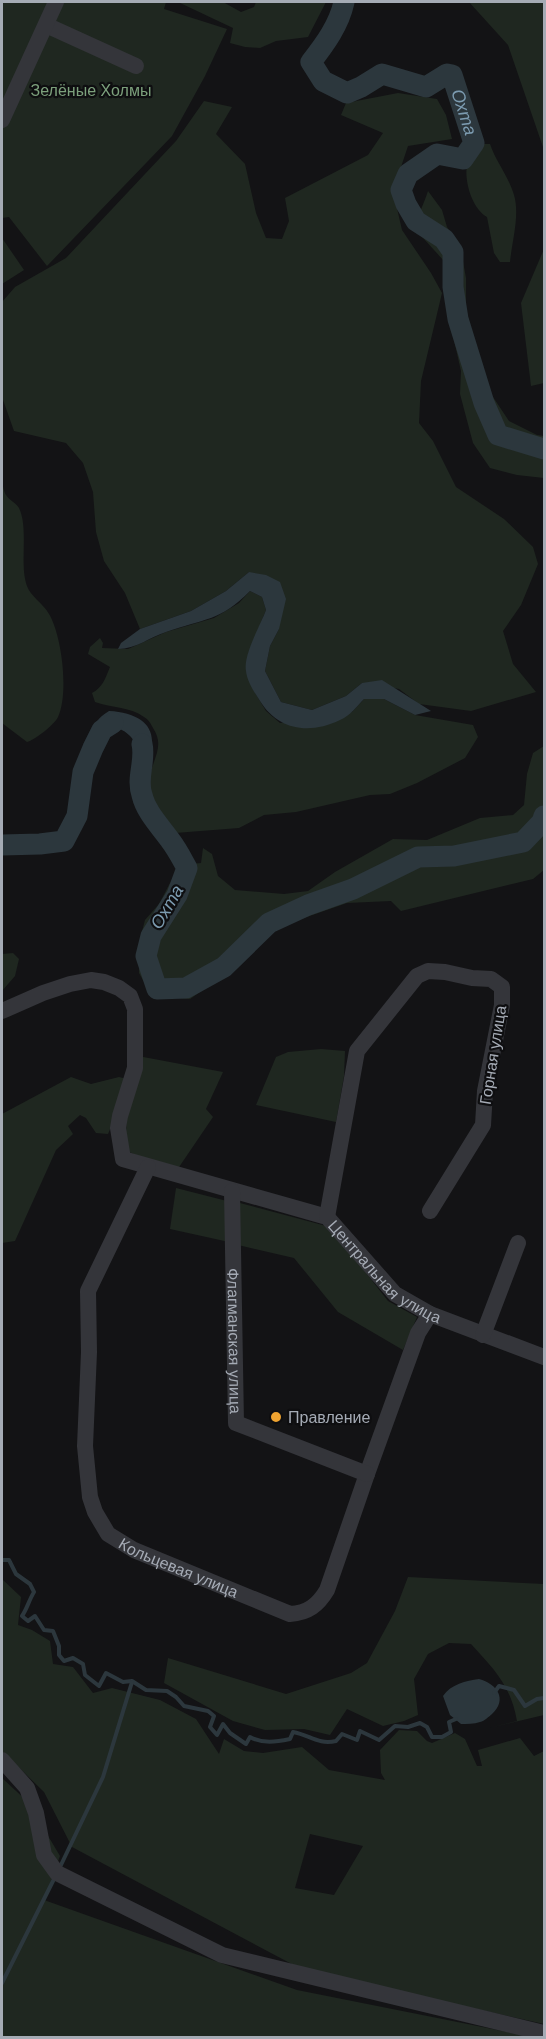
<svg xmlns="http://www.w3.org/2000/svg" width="546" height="2039" font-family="Helvetica,sans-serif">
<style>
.green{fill:#1f2720;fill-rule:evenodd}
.water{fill:#2c373d}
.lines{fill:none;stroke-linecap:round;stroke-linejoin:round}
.stream{stroke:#2c373d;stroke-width:4}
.river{stroke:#2c373d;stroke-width:21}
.minor{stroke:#34353a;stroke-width:16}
.poi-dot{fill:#efa330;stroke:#0e0e10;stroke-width:2}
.labels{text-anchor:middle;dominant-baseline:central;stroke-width:4.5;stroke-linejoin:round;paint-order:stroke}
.park-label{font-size:16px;fill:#7ca07c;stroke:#0e0e10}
.street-label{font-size:16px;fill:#a5abb5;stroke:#0e0e10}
.poi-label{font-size:16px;fill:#a5abb5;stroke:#0e0e10;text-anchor:start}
.water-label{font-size:18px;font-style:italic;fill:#7c9bb0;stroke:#0e0e10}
</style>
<rect width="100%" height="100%" fill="#131315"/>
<!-- green -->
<g class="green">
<path d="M 2,2 L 166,2 L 164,9 L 227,29 L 205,76 L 172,136 L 47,266 L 9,217 L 2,218 Z"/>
<path d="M 178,2 L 223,2 L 241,12 L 254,7 L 256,2 L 326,2 L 308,37 L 276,41 L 260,48 L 245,47 L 230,43 L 233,28 Z"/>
<path d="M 469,2 L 544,2 L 544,150 L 508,45 Z"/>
<path d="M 398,93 L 437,99 L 446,115 L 452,139 L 408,146 L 393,191 L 402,230 L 431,273 L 442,293 L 421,381 L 419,423 L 433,441 L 456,487 L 504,519 L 533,547 L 538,564 L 521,605 L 503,631 L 513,664 L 536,692 L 471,711 L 419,704 L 399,689 L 362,683 L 346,696 L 312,710 L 281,702 L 265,671 L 270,646 L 279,629 L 249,572 L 226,591 L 191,611 L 140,629 L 125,593 L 104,561 L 96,532 L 93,492 L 83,463 L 66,443 L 14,431 L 2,397 L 2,302 L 15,287 L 66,258 L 176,141 L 204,101 L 232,107 L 216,134 L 245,164 L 256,213 L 266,238 L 282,239 L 289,221 L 285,198 L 368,155 L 383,133 L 341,115 L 346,103 Z"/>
<path d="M 480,144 L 490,144 C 496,162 509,177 514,195 C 520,215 512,241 510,262 L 500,262 L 494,253 L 487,217 C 472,209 464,181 467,165 C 468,158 476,150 480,144 Z"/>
<path d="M 428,191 L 442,210 L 447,227 L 461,250 L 466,278 L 466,308 L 473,339 L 491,394 L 509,421 L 537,435 L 544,436 L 544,478 L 517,475 L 490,468 L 473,443 L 460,394 L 461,371 L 446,305 L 444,261 L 415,229 C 417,216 424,204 428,191 Z"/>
<path d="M 2,238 L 24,270 L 2,284 Z"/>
<path d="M 544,249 L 544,383 L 531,386 L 521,303 Z"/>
<path d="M 2,482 C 3,486 4,492 6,495 C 9,500 16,503 19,508 C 29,529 19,564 27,586 C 30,596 43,603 49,614 C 62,636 69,693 58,717 C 55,724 35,740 27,742 L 2,723 Z"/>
<path d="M 250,591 L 262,597 L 266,610 L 248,654 L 254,691 L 266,711 L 280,723 L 352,712 L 364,699 L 384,699 L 415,715 L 473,725 L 478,737 L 465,758 L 417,783 L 390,794 L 370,795 L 296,812 L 264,815 L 239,828 L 175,833 C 170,829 161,824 158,818 C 153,808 148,792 149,781 C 151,761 166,747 153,728 C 151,724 148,719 144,717 C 131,707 112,708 95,702 L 92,693 C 103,687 105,679 110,667 L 88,654 L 90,647 L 100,638 L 103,643 L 102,648 L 128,649 L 166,632 L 214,618 L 239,603 Z"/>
<path d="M 544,746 L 544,870 L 533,879 L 401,911 L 391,901 L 347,903 L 301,919 L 275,930 L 229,972 L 190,999 L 166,997 L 148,989 L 139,973 L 139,943 L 145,920 L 159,904 L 170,883 L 191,864 L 201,863 L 203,848 L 212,854 L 218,876 L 235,890 L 284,894 L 308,891 L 335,872 L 393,839 L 427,840 L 480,818 L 513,815 L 524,805 L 527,774 L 533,753 Z"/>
<path d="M 13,953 L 19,959 L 15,976 L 2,991 L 2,954 Z"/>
<path d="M 321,1049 L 345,1051 L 344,1076 L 336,1122 L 256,1105 L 276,1057 L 288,1052 Z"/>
<path d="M 138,1056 L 223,1072 L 206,1109 L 213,1117 L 175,1173 L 125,1150 L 128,1094 Z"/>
<path d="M 71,1077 L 91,1084 L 119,1077 L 127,1079 L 129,1084 L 108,1134 L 96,1133 L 86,1118 L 80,1115 L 68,1126 L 73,1134 L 56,1150 L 15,1241 L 2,1243 L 2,1114 Z"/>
<path d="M 176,1188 L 227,1201 L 229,1242 L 170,1229 Z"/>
<path d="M 240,1203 L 330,1227 L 388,1301 L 417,1317 L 403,1350 L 338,1312 L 294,1258 L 238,1245 Z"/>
<path d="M 408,1577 L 544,1584 L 544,1715 L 489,1728 L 465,1739 L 477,1766 L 482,1766 L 478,1750 L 520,1738 L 534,1756 L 544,1751 L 544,2024 L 303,1970 L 72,1847 L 44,1792 L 2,1751 L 2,1579 L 21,1597 L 18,1625 L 32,1630 L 50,1641 L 53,1664 L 73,1667 L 93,1693 L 112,1688 L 160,1700 L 196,1719 L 219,1754 L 224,1739 L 244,1751 L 263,1753 L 302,1747 L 329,1770 L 385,1780 L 381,1773 L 380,1750 L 399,1730 L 417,1731 L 427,1741 L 432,1743 L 455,1733 L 465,1739 L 489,1728 L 517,1721 C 511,1686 494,1669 471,1644 L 449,1643 L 428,1654 L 414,1679 L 418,1715 L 404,1721 L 383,1726 L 347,1709 L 330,1735 L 304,1729 L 265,1730 L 233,1721 L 164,1683 L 168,1658 L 286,1694 L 351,1673 L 367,1663 L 395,1611 ZM 310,1834 L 363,1846 L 334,1895 L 295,1888 Z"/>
<path d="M 2,1778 L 28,1802 L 60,1856 L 44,1900 L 297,1990 L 532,2037 L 2,2037 Z"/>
</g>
<!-- water -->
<g class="water">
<path d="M 249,572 L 266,575 L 280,582 L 286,599 L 279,629 L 270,646 L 265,671 L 281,702 L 312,710 L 346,696 L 362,683 L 382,680 L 431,711 L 415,715 L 384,699 L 364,699 C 357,706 350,716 340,720 C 309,735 278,730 260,701 C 254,692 247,681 246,671 C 243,655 260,626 266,610 L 262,597 L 250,591 C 221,621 203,619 166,632 C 150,637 136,649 118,649 L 121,643 L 140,629 L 191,611 L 226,591 Z"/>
<path d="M 109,711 C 149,713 165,736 140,771 C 140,764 141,758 139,752 C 136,739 121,723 108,730 C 102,733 99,740 95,744 C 94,726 93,721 109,711 Z"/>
<path d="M 479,1679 C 497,1684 508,1699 492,1714 C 488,1717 485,1721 480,1722 C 474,1724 467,1724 461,1724 L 450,1715 L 443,1696 C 451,1684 466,1681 479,1679 Z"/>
</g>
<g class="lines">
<!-- stream -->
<g class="stream">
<path d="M 2,1560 L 9,1560 L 16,1574 L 30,1584 L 34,1592 C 29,1600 27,1609 22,1616 L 28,1621 L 35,1616 L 44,1630 L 53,1631 L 59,1646 L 59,1655 L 64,1661 L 73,1658 L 83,1664 L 85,1675 L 99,1686 L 106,1673 L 123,1682 L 132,1681 L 146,1690 L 167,1691 L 176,1697 L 184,1706 L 208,1711 L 214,1716 L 210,1727 L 217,1735 L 223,1724 L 230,1733 L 246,1744 L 250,1737 C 263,1744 276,1742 290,1739 L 293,1732 C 310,1735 318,1745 336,1741 L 342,1734 L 357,1740 L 360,1731 L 379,1740 L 395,1726 L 408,1727 L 420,1723 L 427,1727 L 432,1737 L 442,1737 L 451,1732 L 449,1722 L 456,1719"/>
<path d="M 494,1693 L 499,1686 L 514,1690 L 525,1706 L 537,1699 L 544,1698"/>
<path d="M 60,1867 L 103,1777 L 132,1682"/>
<path d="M 2,1983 L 55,1877"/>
</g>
<!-- river -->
<g class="river">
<path id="s1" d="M 344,2 C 339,25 325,44 311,62 L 323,81 L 347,93 L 361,87 L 382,74 L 426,87 L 447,74 L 452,75 L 474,143 L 463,159 L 437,154 L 408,174 L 401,190 L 406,204 L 416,221 L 444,239 L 453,252 L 453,287 L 458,319 L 484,403 L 498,435 L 544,449"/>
<path d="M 142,744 C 146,761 136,778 142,795 C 146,812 160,826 170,840 C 177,849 182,859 187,868 L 177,895 L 151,936 L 146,956 L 157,989 L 186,988 L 224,967 L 269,923 L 308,905 L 353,889 L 418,857 L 454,856 L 523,842 L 542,822 L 544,816"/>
<path d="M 2,845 L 40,844 L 64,841 L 77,816 L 83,772 L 93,748 L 102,730 L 113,723"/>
</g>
<!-- minor -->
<g class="minor">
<path d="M 46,25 L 136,66"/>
<path d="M 2,120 L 56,2"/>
<path id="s2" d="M 2,1011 L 43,993 L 70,984 L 91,980 L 104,982 L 119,988 L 130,996 L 135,1009 L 135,1068 L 120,1116 L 118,1128 L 123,1159 L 327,1217 L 395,1294 L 430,1314 L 544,1357"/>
<path id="s3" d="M 148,1167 L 88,1291 L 89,1352 L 85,1446 L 90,1497 L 95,1512 L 108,1534 L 134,1550 L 290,1614 C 308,1613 318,1605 327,1590 L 367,1474 L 418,1333 L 430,1314"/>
<path id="s4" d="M 232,1191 L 236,1423 L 367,1474"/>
<path d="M 327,1217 L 357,1051 L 417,976 L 428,971 L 445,972 L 472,978 L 491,979 L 502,987 L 502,1005 L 485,1091 L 483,1125 L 430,1211"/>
<path d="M 483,1335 L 518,1243"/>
<path d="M 2,1760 L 27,1788 L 36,1813 L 44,1855 L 57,1873 L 222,1955 L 544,2033"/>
</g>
</g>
<!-- markers -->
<circle class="poi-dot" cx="276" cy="1417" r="6"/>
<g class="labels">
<!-- park labels -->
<g class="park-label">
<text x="91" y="90">Зелёные Холмы</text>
</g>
<!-- street labels -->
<g class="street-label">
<text transform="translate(493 1055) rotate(-81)">Горная улица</text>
<text stroke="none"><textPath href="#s2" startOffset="597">Центральная улица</textPath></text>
<text stroke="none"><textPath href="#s4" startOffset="150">Флагманская улица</textPath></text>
<text stroke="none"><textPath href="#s3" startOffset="464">Кольцевая улица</textPath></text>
</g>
<!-- poi labels -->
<g class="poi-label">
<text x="288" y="1417">Правление</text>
</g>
<!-- water labels -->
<g class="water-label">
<text stroke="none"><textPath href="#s1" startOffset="273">Охта</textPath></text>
<text transform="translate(167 907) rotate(-60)">Охта</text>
</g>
</g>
<!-- border -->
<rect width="546" height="2039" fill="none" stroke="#a5abb5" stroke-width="6"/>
</svg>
